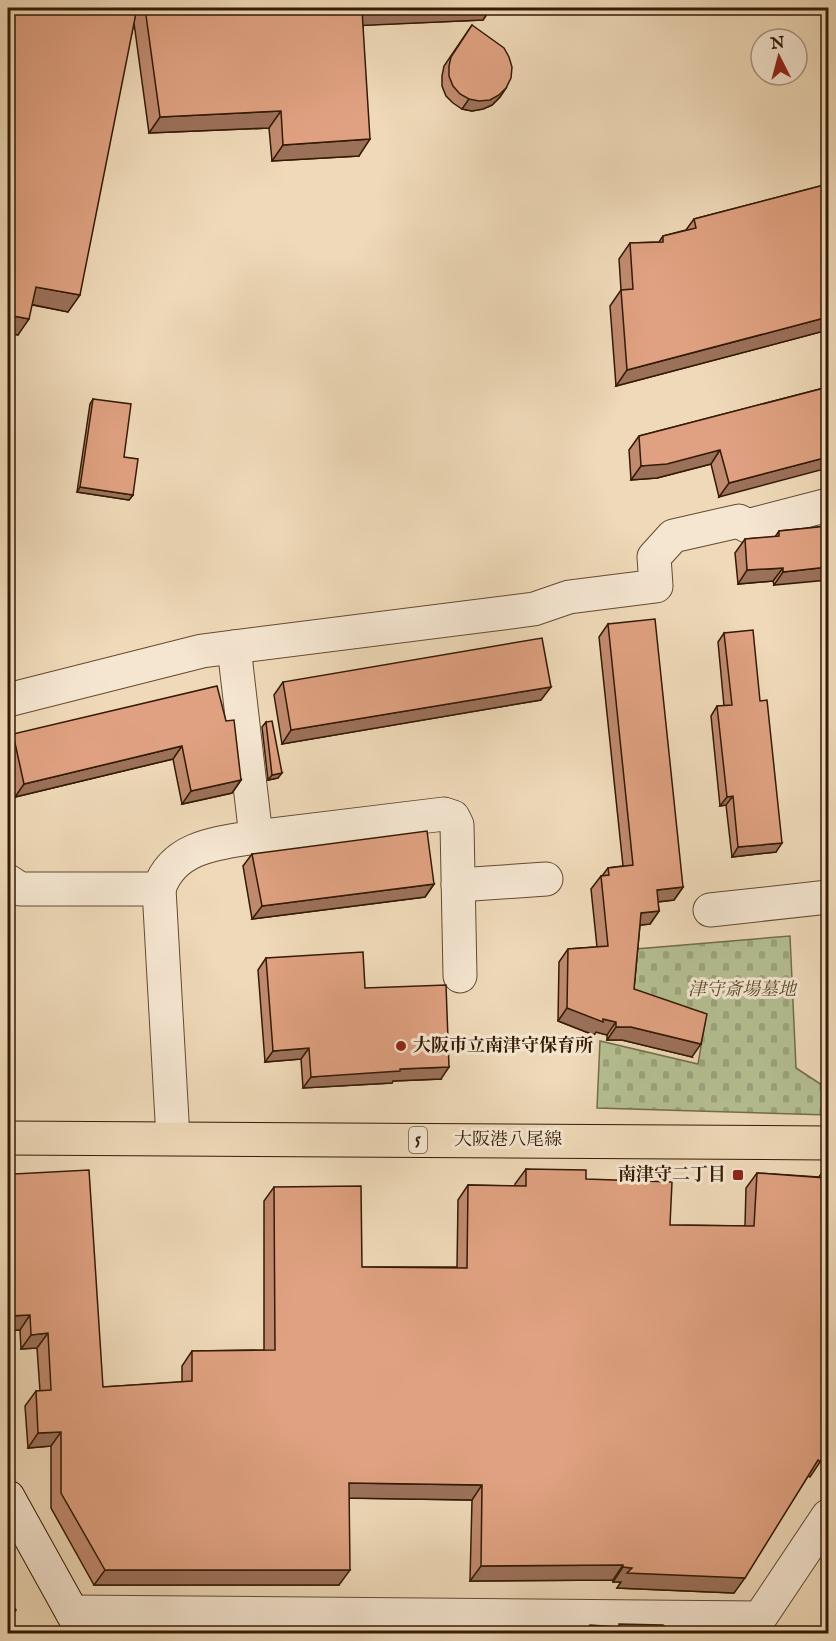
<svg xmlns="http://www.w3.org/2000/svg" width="836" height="1641" font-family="'IM FELL English','Noto Serif JP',serif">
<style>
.cemetery{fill:url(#cemetery-stones);stroke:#746d4b;stroke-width:1.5}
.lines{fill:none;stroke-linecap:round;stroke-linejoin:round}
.street-casing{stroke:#634a31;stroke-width:35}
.secondary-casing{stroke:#341a04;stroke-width:35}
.primary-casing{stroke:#341a04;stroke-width:35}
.street{stroke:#f5e6d1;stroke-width:33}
.secondary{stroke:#f5e6d1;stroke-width:33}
.primary{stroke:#efd9b8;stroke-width:33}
.wall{fill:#c08a6f;stroke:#341a04;stroke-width:1.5}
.shaded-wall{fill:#9c715a;stroke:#341a04;stroke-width:1.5}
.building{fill:#dfa181;stroke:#341a04;stroke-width:1.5}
.poi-dot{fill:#8f2418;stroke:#f5e6d1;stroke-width:2}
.labels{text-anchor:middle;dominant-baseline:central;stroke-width:6;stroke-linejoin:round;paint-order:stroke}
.shield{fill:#f5e6d1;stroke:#6e5742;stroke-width:1.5}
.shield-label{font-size:16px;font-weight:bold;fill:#341a04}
.park-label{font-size:18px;font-style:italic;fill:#5b4c2f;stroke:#f5e6d1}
.poi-label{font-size:18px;font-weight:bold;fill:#341a04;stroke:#f5e6d1;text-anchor:start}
.street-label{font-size:18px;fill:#341a04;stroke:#f5e6d1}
</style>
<defs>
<pattern id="cemetery-stones" width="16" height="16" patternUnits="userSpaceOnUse" patternTransform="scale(1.5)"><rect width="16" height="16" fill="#b5c092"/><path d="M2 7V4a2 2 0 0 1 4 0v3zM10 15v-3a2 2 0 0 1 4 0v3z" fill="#9ca47c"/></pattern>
</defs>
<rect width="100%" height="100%" fill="#efd9b8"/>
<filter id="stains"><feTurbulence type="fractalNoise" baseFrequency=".00333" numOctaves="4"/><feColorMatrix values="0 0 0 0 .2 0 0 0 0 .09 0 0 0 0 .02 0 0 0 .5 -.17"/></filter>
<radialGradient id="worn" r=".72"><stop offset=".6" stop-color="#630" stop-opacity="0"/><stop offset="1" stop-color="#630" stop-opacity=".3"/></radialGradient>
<!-- cemetery -->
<path class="cemetery" d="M 790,936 L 796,1068 L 828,1089 L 828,1115 L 597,1108 L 600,1041 L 698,1064 L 705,1023 L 632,997 L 636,949 Z"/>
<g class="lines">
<defs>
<g id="street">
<path d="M 8,700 L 202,651 L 534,609 L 569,597 L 656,586 L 654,557 L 673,536 L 739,521 L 747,526 L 828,505"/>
<path d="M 256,837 L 444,814 L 453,817 L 457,825 L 460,976"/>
<path d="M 8,881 L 20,889 L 159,889 L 173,1138"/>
<path d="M 458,885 L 546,879"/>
<path d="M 159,889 C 173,846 218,843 256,837 L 234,647"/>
<path d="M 710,910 L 828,897"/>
<path d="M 72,1612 L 759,1618"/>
<path d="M 749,1634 L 828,1516"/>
</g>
<path id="secondary" d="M 8,1497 L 84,1634"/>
<path id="primary" d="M 8,1138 L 828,1143"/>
</defs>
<!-- street casing -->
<use href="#street" class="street-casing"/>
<!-- secondary casing -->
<use href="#secondary" class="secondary-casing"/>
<!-- primary casing -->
<use href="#primary" class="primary-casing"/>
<!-- street -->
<use href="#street" class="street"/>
<!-- secondary -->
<use href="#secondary" class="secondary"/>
<!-- primary -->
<use href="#primary" class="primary"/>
</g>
<!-- wall -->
<g class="wall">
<path d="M 8,8 L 491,8 L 483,20 L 363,25 L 359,156 L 272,161 L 269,128 L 149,133 L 134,23 L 68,312 L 32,305 L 18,335 L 8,333 Z"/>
<path d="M 472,25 L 506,88 L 500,97 L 492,105 L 483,109 L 472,111 L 462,109 L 453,103 L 446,96 L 442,86 L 442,76 L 444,66 Z"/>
<path d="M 828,184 L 828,330 L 616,386 L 610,306 L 621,290 L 619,259 L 630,243 L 659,242 L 663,236 L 686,230 L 694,219 Z"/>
<path d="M 828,387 L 719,497 L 711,464 L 657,478 L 631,480 L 629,450 L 639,436 Z"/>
<path d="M 93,399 L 124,457 L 133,495 L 129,500 L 77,492 L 90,404 Z"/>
<path d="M 828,526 L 774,585 L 773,581 L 738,584 L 735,553 L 745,539 L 775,537 L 779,531 Z"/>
<path d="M 608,624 L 683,887 L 674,900 L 658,902 L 659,911 L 650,924 L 640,925 L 634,989 L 692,1057 L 622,1040 L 607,1040 L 607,1035 L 596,1032 L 594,1035 L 558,1021 L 559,962 L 568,949 L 597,947 L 591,889 L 601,876 L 602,876 L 608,868 L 623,866 L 599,637 Z"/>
<path d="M 724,633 L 776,852 L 732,857 L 726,805 L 720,806 L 711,716 L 717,706 L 724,706 L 718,642 Z"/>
<path d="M 283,682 L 541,700 L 282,744 L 274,695 Z"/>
<path d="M 226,721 L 241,780 L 232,793 L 182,804 L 173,759 L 15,797 L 8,763 L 8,741 L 13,734 Z"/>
<path d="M 266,722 L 278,778 L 268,780 L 262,727 Z"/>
<path d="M 252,854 L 434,884 L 425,897 L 252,919 L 243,866 Z"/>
<path d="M 266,958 L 365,988 L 441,1079 L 393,1081 L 392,1083 L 303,1088 L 301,1059 L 265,1062 L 258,970 Z"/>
<path d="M 825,1168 L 820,1462 L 810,1477 L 808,1476 L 734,1593 L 617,1588 L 621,1582 L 613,1582 L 613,1580 L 470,1581 L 472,1500 L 349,1498 L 339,1585 L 94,1585 L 51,1508 L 51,1446 L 28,1448 L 25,1406 L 36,1391 L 40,1391 L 37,1348 L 21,1349 L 20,1330 L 8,1330 L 8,1169 L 14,1174 L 103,1387 L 182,1382 L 182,1366 L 192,1351 L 264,1350 L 264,1201 L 274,1187 L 362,1267 L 457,1267 L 458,1200 L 468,1185 L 515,1186 L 515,1184 L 526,1169 L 586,1179 L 670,1225 L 745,1226 L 746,1188 L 757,1173 L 819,1177 Z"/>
</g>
<!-- shaded-wall -->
<g class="shaded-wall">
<path d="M 412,8 L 491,8 L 483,20 L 351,26 L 362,10 Z"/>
<path d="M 506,88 L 500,97 L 492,105 L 483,109 L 472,111 L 462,109 L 469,99 Z"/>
<path d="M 281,111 L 269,128 L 149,133 L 160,117 Z"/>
<path d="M 370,139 L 359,156 L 272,161 L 283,145 Z"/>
<path d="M 36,287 L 80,295 L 68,312 L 25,303 Z"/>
<path d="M 8,315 L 29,319 L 18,335 L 8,333 Z"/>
<path d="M 828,317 L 828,330 L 616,386 L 627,370 Z"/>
<path d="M 720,450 L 711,464 L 657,478 L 631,480 L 641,466 Z"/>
<path d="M 828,457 L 828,468 L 719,497 L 729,483 Z"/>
<path d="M 80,487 L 133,495 L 129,500 L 77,492 Z"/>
<path d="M 828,567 L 828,580 L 774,585 L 783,572 Z"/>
<path d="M 783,568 L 773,581 L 738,584 L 747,570 Z"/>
<path d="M 551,687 L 541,700 L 282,744 L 291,730 Z"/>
<path d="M 182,746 L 173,759 L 15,797 L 24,784 Z"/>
<path d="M 282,773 L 278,778 L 268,780 L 272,775 Z"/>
<path d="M 241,780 L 232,793 L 182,804 L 191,791 Z"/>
<path d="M 733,796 L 726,805 L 720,806 L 727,797 Z"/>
<path d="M 782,843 L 776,852 L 732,857 L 738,847 Z"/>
<path d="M 434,884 L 425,897 L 252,919 L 262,906 Z"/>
<path d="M 683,887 L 674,900 L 647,903 L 657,890 Z"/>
<path d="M 659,911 L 650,924 L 632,926 L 641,913 Z"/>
<path d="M 567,1008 L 603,1019 L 616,1022 L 607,1035 L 596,1032 L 594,1035 L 558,1021 Z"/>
<path d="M 616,1027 L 631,1027 L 701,1044 L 692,1057 L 622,1040 L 607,1040 Z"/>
<path d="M 309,1048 L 301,1059 L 265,1062 L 273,1051 Z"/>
<path d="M 449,1067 L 441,1079 L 393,1081 L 392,1083 L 303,1088 L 311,1077 L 400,1069 Z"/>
<path d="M 30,1315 L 20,1330 L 8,1330 L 8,1316 Z"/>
<path d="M 48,1333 L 37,1348 L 21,1349 L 31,1335 Z"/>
<path d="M 61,1432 L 51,1446 L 28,1448 L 38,1433 Z"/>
<path d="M 349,1483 L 482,1485 L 472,1500 L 339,1498 Z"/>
<path d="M 623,1565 L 613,1580 L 470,1581 L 481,1566 Z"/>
<path d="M 623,1567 L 632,1568 L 745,1578 L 734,1593 L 617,1588 L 621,1582 L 613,1582 Z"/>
<path d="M 105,1570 L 350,1570 L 339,1585 L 94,1585 Z"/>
<path d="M 16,1610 L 8,1622 L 8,1615 Z"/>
</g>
<!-- building -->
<g class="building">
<path d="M 8,8 L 137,8 L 80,295 L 36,287 L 29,319 L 8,315 Z"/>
<path d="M 145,8 L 412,8 L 362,10 L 370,139 L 283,145 L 281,111 L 160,117 Z"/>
<path d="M 472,25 L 504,48 L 509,57 L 512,67 L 511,78 L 506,88 L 499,95 L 490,100 L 479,101 L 469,99 L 460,94 L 453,86 L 449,76 L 449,66 L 451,57 Z"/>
<path d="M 828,184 L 828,317 L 627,370 L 621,290 L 633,289 L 630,243 L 663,242 L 663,236 L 696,228 L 694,219 Z"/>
<path d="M 828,387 L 828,457 L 729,483 L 720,450 L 667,464 L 641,466 L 639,436 Z"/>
<path d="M 93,399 L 131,404 L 124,457 L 138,459 L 133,495 L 80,487 Z"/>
<path d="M 828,526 L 828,567 L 783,572 L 783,568 L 747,570 L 745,539 L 779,536 L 779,531 Z"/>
<path d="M 655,619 L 683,887 L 657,890 L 659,911 L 641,913 L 634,989 L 707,1014 L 701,1044 L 631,1027 L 616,1027 L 616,1022 L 603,1019 L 603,1022 L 567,1008 L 568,949 L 608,946 L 601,876 L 609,875 L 608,868 L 633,865 L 608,624 Z"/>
<path d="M 753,630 L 760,701 L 767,700 L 782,843 L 738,847 L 733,796 L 727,797 L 717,706 L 732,705 L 724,633 Z"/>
<path d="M 542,638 L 551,687 L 291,730 L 283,682 Z"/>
<path d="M 217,686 L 226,721 L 234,720 L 241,780 L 191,791 L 182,746 L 24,784 L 13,734 Z"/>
<path d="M 272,721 L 282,773 L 272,775 L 266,722 Z"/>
<path d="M 427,831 L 434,884 L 262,906 L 252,854 Z"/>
<path d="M 363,952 L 365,988 L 446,985 L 449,1067 L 400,1069 L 400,1071 L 311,1077 L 309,1048 L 273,1051 L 266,958 Z"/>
<path d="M 825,1168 L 828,1168 L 828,1445 L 820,1462 L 818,1460 L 745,1578 L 627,1573 L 632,1568 L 623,1567 L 623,1565 L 481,1566 L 482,1485 L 349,1483 L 350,1570 L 105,1570 L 61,1493 L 61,1432 L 38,1433 L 36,1391 L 51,1390 L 48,1333 L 31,1335 L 30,1315 L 8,1316 L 8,1169 L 13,1169 L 14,1174 L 89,1170 L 103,1387 L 192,1381 L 192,1351 L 275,1350 L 274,1187 L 361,1186 L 362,1267 L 467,1268 L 468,1185 L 526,1186 L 526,1169 L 586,1170 L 586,1179 L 672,1182 L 670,1225 L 754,1226 L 757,1173 L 825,1178 Z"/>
<path d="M 8,1596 L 16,1610 L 8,1615 Z"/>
<path d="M 619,1624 L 663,1625 L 675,1634 L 584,1634 L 590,1625 L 619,1627 Z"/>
<path d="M 8,1626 L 12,1634 L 8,1634 Z"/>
</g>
<!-- markers -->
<g class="poi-dot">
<circle cx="401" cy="1046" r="6"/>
<rect x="732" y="1169" width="12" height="12" rx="3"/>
</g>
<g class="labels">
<!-- shield labels -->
<rect class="shield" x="409" y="1127" width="18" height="26" rx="4.5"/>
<g class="shield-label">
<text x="418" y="1140">5</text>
</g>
<!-- park labels -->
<g class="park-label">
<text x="742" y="990">津守斎場墓地</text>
</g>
<!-- poi labels -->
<g class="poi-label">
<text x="413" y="1046">大阪市立南津守保育所</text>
<text x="726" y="1175" text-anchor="end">南津守二丁目</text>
</g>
<!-- street labels -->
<g class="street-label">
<text x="508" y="1140">大阪港八尾線</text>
</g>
</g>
<!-- margin -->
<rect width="836" height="1641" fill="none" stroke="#efd9b8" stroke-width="30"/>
<rect x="9" y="9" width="818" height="1623" fill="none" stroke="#341a04" stroke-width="3"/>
<rect x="15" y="15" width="806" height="1611" fill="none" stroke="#341a04" stroke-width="1.5"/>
<!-- north arrow -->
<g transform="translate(779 57) rotate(354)"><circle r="28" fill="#f5e6d1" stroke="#a8947f" stroke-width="1.5"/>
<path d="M0-4.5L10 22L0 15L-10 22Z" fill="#8f2418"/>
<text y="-9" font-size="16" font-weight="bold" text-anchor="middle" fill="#341a04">N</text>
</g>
<rect width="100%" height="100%" filter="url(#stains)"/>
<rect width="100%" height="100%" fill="url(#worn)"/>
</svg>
